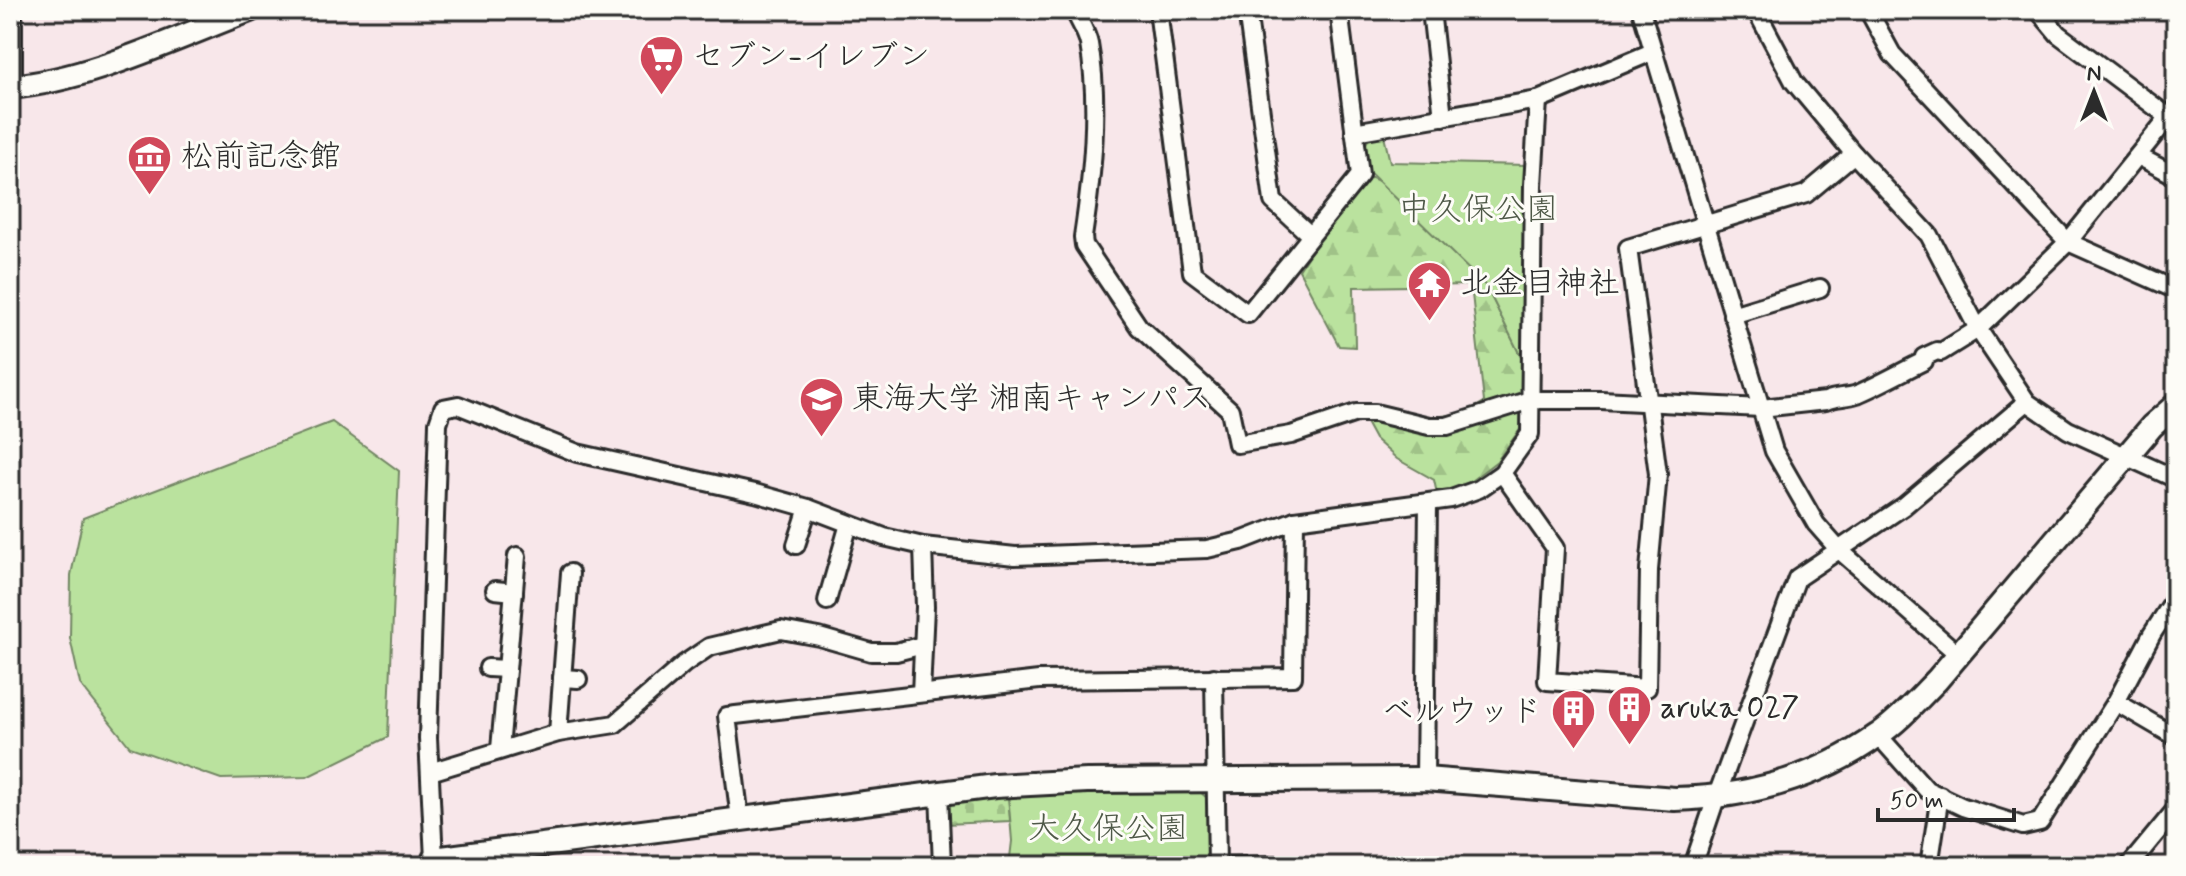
<svg xmlns="http://www.w3.org/2000/svg" width="2186" height="876" font-family="Mynerve,'Klee One',sans-serif">
<style>
.forest{fill:url(#forest-firs);stroke:#728664;stroke-width:2}
.cemetery{fill:url(#cemetery-stones);stroke:#728664;stroke-width:2}
.park{fill:#bae29e;stroke:#728664;stroke-width:2}
.lines{fill:none;stroke-linecap:round;stroke-linejoin:round}
.street-casing{stroke:#2b2b2b;stroke-width:22}
.secondary-casing{stroke:#2b2b2b;stroke-width:28}
.street{stroke:#fdfcf7;stroke-width:16}
.secondary{stroke:#fdfcf7;stroke-width:22}
.labels{text-anchor:middle;dominant-baseline:central;stroke-width:6;stroke-linejoin:round;paint-order:stroke}
.poi-label{font-size:32px;fill:#2b2b2b;stroke:#fdfcf7;text-anchor:start}
.park-label{font-size:32px;fill:#4f5948;stroke:#fdfcf7}
</style>
<defs>
<pattern id="forest-firs" width="22" height="20" patternUnits="userSpaceOnUse" patternTransform="scale(2)"><rect width="22" height="20" fill="#bae29e"/><path d="M5 1l3.5 6h-7zM16 11l3.5 6h-7z" fill="#a0c288"/></pattern>
<pattern id="cemetery-stones" width="16" height="16" patternUnits="userSpaceOnUse" patternTransform="scale(2)"><rect width="16" height="16" fill="#bae29e"/><path d="M2 7V4a2 2 0 0 1 4 0v3zM10 15v-3a2 2 0 0 1 4 0v3z" fill="#a0c288"/></pattern>
</defs>
<rect width="100%" height="100%" fill="#f8e7ea"/>
<filter id="ink" filterUnits="userSpaceOnUse"><feTurbulence type="fractalNoise" baseFrequency=".0125" numOctaves="2"/><feDisplacementMap in="SourceGraphic" scale="16" xChannelSelector="R" yChannelSelector="G"/><feConvolveMatrix kernelMatrix="1 2 1 2 8 2 1 2 1" color-interpolation-filters="sRGB"/></filter>
<g filter="url(#ink)">
<!-- forest -->
<path class="forest" d="M 1361,173 L 1381,182 L 1486,286 L 1524,363 L 1521,428 L 1497,461 L 1467,484 L 1437,494 L 1434,480 L 1397,459 L 1375,439 L 1357,406 C 1398,413 1447,427 1484,402 L 1471,285 L 1354,287 L 1355,347 L 1339,346 L 1299,270 Z"/>
<!-- cemetery -->
<path class="cemetery" d="M 1008,794 L 1010,821 L 947,824 L 946,797 Z"/>
<!-- park -->
<g class="park">
<path d="M 1384,136 L 1390,162 L 1527,165 L 1524,363 L 1486,286 L 1368,171 L 1365,145 L 1370,137 Z"/>
<path d="M 332,422 L 399,471 L 388,737 L 307,777 L 221,779 L 130,747 L 80,684 L 70,638 L 71,575 L 83,518 Z"/>
<path d="M 1200,792 L 1207,798 L 1207,866 L 1009,866 L 1012,841 L 1008,794 Z"/>
</g>
<g class="lines">
<defs>
<g id="street">
<path d="M 1074,10 C 1079,21 1087,33 1089,44 C 1100,105 1092,177 1083,237 L 1084,245 L 1139,327 L 1230,410 L 1237,444 L 1291,435 L 1356,413 L 1375,413 L 1429,426 L 1447,426 L 1530,400 L 1601,400 L 1761,408 L 1826,401 C 1836,396 1846,398 1857,394 C 1879,385 1901,372 1924,361 L 1924,357 L 1937,351 L 1941,352 L 1978,329 L 2068,242 L 2176,108"/>
<path d="M 1158,10 L 1192,272 L 1248,314 L 1360,175 L 1339,10"/>
<path d="M 1247,10 L 1273,201 L 1310,235"/>
<path d="M 1431,10 L 1443,117"/>
<path d="M 1641,10 L 1774,451 L 1816,524 L 1838,549 L 1959,655"/>
<path d="M 1756,10 L 1794,82 L 1854,154 L 1929,235 L 1978,329 L 2027,402 L 2068,430 L 2176,479"/>
<path d="M 1868,10 L 1892,54 L 2068,242 L 2176,290"/>
<path d="M 2038,10 L 2058,34 L 2170,118"/>
<path d="M 13,87 L 13,10"/>
<path d="M 1354,132 L 1538,100 L 1652,52"/>
<path d="M 2138,156 L 2176,176"/>
<path d="M 1732,315 L 1820,288"/>
<path d="M 1502,473 L 1555,548 L 1547,681 L 1647,688 L 1649,570 L 1658,474 L 1628,248 L 1806,194 L 1854,154"/>
<path d="M 796,545 L 808,508"/>
<path d="M 495,590 L 514,592"/>
<path d="M 827,601 L 849,524"/>
<path d="M 488,668 L 507,669"/>
<path d="M 1214,677 L 1217,866"/>
<path d="M 562,678 L 578,679"/>
<path d="M 921,693 L 925,607 L 923,546"/>
<path d="M 2116,702 L 2176,737"/>
<path d="M 558,733 L 570,573"/>
<path d="M 1878,735 L 1927,790 L 1963,807 L 2023,826 L 2040,822 L 2116,702 L 2152,634 L 2176,597"/>
<path d="M 500,749 L 517,556"/>
<path d="M 430,772 L 558,733 L 615,724 L 684,664 L 709,647 L 781,630 L 819,637 L 871,652 L 896,652 L 923,645"/>
<path d="M 1425,779 L 1428,503"/>
<path d="M 939,792 L 942,866"/>
<path d="M 740,819 L 727,716 L 1039,680 L 1293,677 L 1295,520"/>
<path d="M 434,859 L 428,738 L 438,423 L 443,408 L 458,405 L 577,453 L 755,493 L 808,508 L 884,537 L 923,546 L 1015,556 L 1207,549 L 1241,541 L 1295,520 L 1451,499 L 1479,489 L 1502,473 L 1530,434 L 1533,185 L 1538,100"/>
<path d="M 1223,866 L 1294,865"/>
<path d="M 1693,866 L 1716,798 L 1797,578 L 1904,506 L 2027,402"/>
<path d="M 1929,866 L 1940,795"/>
<path d="M 2129,866 L 2176,809"/>
</g>
<g id="secondary">
<path d="M 10,87 C 90,80 175,38 250,10"/>
<path d="M 434,866 L 434,859 L 995,786 L 1087,781 L 1425,779 L 1675,799 C 1747,797 1818,778 1878,735 C 1900,720 1918,699 1937,680 L 2152,426 L 2176,405"/>
</g>
</defs>
<!-- street casing -->
<use href="#street" class="street-casing"/>
<!-- secondary casing -->
<use href="#secondary" class="secondary-casing"/>
<!-- street -->
<use href="#street" class="street"/>
<!-- secondary -->
<use href="#secondary" class="secondary"/>
</g>
</g>
<!-- icons -->
<defs>
<symbol id="supermarket-pin" viewBox="-11 -11 22 30"><path d="M0 17L-7.5 6A9.5 9.5 0 1 1 7.5 6Z" fill="#d1495b" stroke="#fdfcf7"/><path d="M-6-5.5h2.5l.6 2H6L4.5 2H-2.5L-4.4-4H-6ZM-1.5 3.2a1.3 1.3 0 1 0 .1 0ZM3 3.2a1.3 1.3 0 1 0 .1 0Z" fill="#fff"/></symbol>
<symbol id="museum-pin" viewBox="-11 -11 22 30"><path d="M0 17L-7.5 6A9.5 9.5 0 1 1 7.5 6Z" fill="#d1495b" stroke="#fdfcf7"/><path d="M0-6L6-3V-2H-6V-3ZM-5-1h2V3h-2ZM-1-1h2V3h-2ZM3-1h2V3H3ZM-6 4H6V6H-6Z" fill="#fff"/></symbol>
<symbol id="temple-pin" viewBox="-11 -11 22 30"><path d="M0 17L-7.5 6A9.5 9.5 0 1 1 7.5 6Z" fill="#d1495b" stroke="#fdfcf7"/><path d="M0-6L5-2H3V0L6.5 2.5H4V6H1.5V3h-3V6H-4V2.5H-6.5L-3 0V-2H-5Z" fill="#fff"/></symbol>
<symbol id="university-pin" viewBox="-11 -11 22 30"><path d="M0 17L-7.5 6A9.5 9.5 0 1 1 7.5 6Z" fill="#d1495b" stroke="#fdfcf7"/><path d="M0-5L7-2L0 1L-7-2ZM-4 1L0 2.5L4 1V4Q0 6-4 4Z" fill="#fff"/></symbol>
<symbol id="building-pin" viewBox="-11 -11 22 30"><path d="M0 17L-7.5 6A9.5 9.5 0 1 1 7.5 6Z" fill="#d1495b" stroke="#fdfcf7"/><path d="M-4-6H4V6H1V3H-1V6H-4ZM-2.5-4.3h1.7v1.8h-1.7ZM.8-4.3h1.7v1.8H.8ZM-2.5-1h1.7V.8h-1.7ZM.8-1h1.7V.8H.8Z" fill="#fff"/></symbol>
</defs>
<g fill-rule="evenodd">
<use href="#supermarket-pin" x="636" y="32" width="51" height="69"/>
<use href="#museum-pin" x="124" y="132" width="51" height="69"/>
<use href="#temple-pin" x="1404" y="258" width="51" height="69"/>
<use href="#university-pin" x="796" y="374" width="51" height="69"/>
<use href="#building-pin" x="1604" y="682" width="51" height="69"/>
<use href="#building-pin" x="1548" y="686" width="51" height="69"/>
</g>
<g class="labels">
<!-- poi labels -->
<g class="poi-label">
<text x="692" y="57">セブン-イレブン</text>
<text x="181" y="157">松前記念館</text>
<text x="1460" y="284">北金目神社</text>
<text x="852" y="399">東海大学 湘南キャンパス</text>
<text x="1660" y="708">aruka 027</text>
<text x="1542" y="712" text-anchor="end">ベルウッド</text>
</g>
<!-- park labels -->
<g class="park-label">
<text x="1478" y="210">中久保公園</text>
<text x="1108" y="829">大久保公園</text>
</g>
</g>
<!-- margin -->
<rect width="2186" height="876" fill="none" stroke="#fdfcf7" stroke-width="40"/>
<rect x="20" y="20" width="2146" height="836" fill="none" stroke="#2b2b2b" stroke-width="3" filter="url(#ink)"/>
<!-- north arrow -->
<g transform="translate(2094 92)" stroke="#fdfcf7" stroke-width="6" paint-order="stroke">
<path d="M0-6L14 30L0 20L-14 30Z" fill="#2b2b2b"/>
<text y="-12" font-size="22" font-weight="bold" text-anchor="middle" fill="#2b2b2b">N</text>
</g>
<!-- scale -->
<path d="M1878 808v12h136v-12" fill="none" stroke="#2b2b2b" stroke-width="4"/>
<text x="1890" y="808" font-size="24" fill="#2b2b2b" stroke="#fdfcf7" stroke-width="6" paint-order="stroke">50 m</text>
</svg>
